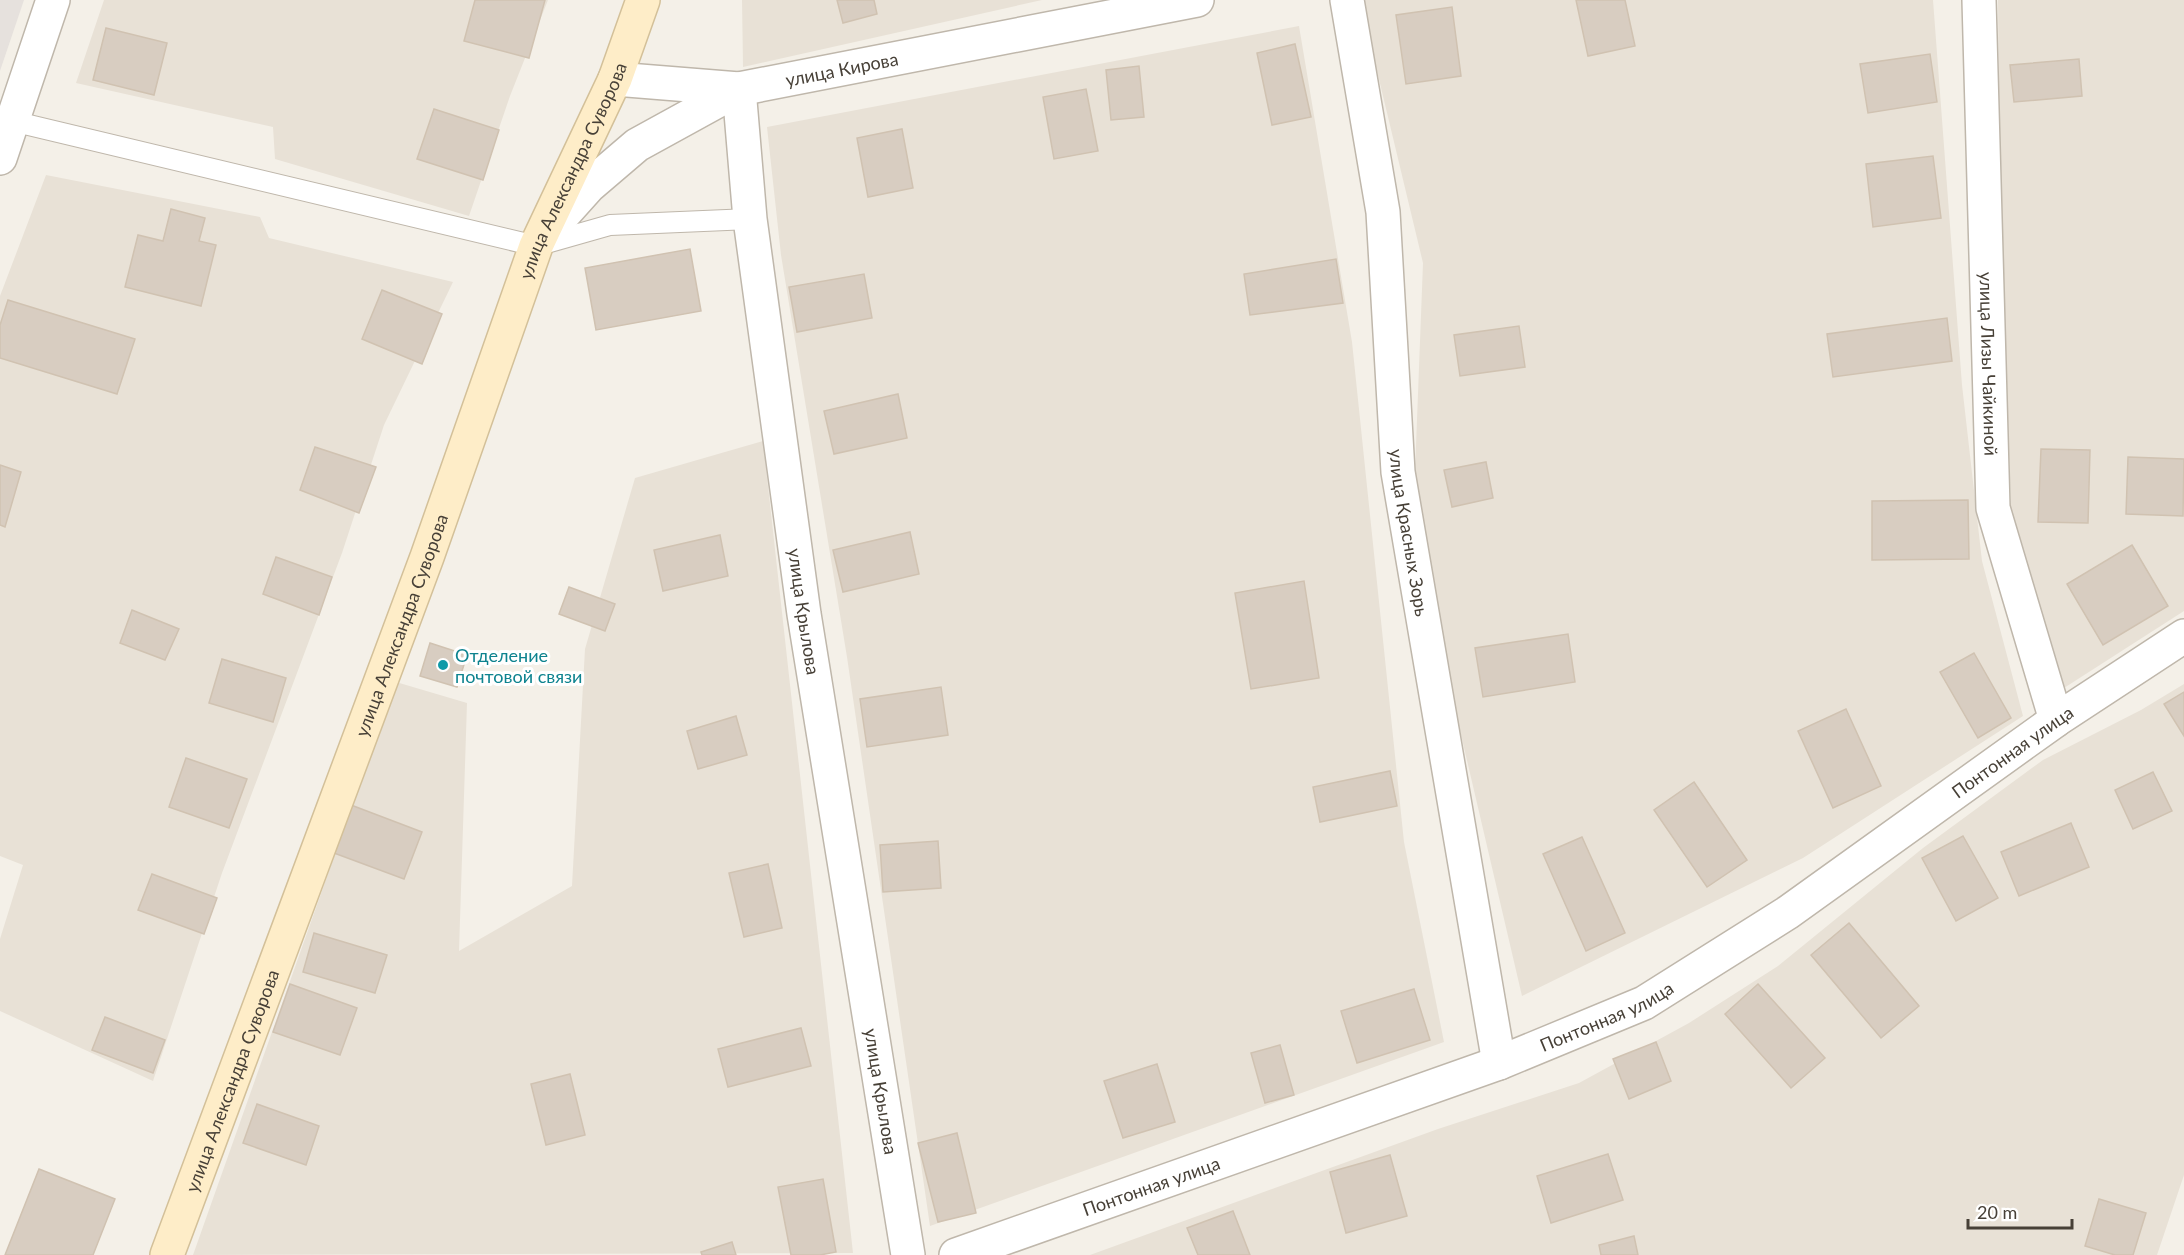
<svg xmlns="http://www.w3.org/2000/svg" width="2184" height="1255" font-family="Lato,sans-serif">
<style>
.residential{fill:#e8e1d6}
.industrial{fill:#e6e1dd}
.building{fill:#d8cdc1;stroke:#d0c2b1;stroke-width:1.5}
.lines{fill:none;stroke-linecap:round;stroke-linejoin:round}
.lane-casing{stroke:#bfb7ab;stroke-width:22}
.street-casing{stroke:#bfb7ab;stroke-width:36}
.secondary-casing{stroke:#d3c099;stroke-width:36}
.lane{stroke:#fff;stroke-width:20}
.street{stroke:#fff;stroke-width:33}
.secondary{stroke:#feedc8;stroke-width:33}
.culture-dot{fill:#0f9aa8;stroke:#fff;stroke-width:2}
.labels{text-anchor:middle;dominant-baseline:central;stroke-width:6;stroke-linejoin:round;paint-order:stroke}
.street-label{font-size:18px;fill:#474037;stroke:#fff}
.culture-label{font-size:18px;fill:#0d838f;stroke:#fff;text-anchor:start}
</style>
<rect width="100%" height="100%" fill="#f4f0e8"/>
<!-- residential -->
<g class="residential">
<path d="M 104,0 L 548,0 L 510,96 L 469,216 L 275,159 L 273,127 L 76,83 Z"/>
<path d="M 742,0 L 1042,0 L 743,67 Z"/>
<path d="M 1360,0 L 1933,0 L 1962,385 L 1982,561 L 2023,716 L 1803,858 L 1522,996 L 1455,709 L 1414,498 L 1423,263 Z"/>
<path d="M 1998,0 L 2184,0 L 2184,611 L 2064,688 L 2012,530 L 2000,226 Z"/>
<path d="M 1299,26 L 1352,342 L 1404,842 L 1444,1042 L 930,1226 L 847,657 L 781,255 L 767,127 Z"/>
<path d="M 46,175 L 260,217 L 269,238 L 453,282 L 384,425 L 342,553 L 222,873 L 153,1081 L 0,1011 L 0,939 L 23,865 L 0,856 L 0,296 Z"/>
<path d="M 763,441 L 853,1253 L 193,1255 L 396,682 L 467,703 L 459,951 L 572,886 L 585,649 L 635,478 Z"/>
<path d="M 2184,684 L 2184,1175 L 2157,1255 L 1090,1255 L 1438,1129 L 1579,1083 L 1689,1023 L 1778,966 L 1923,848 L 2043,760 L 2141,710 Z"/>
</g>
<!-- industrial -->
<path class="industrial" d="M 0,0 L 24,0 L 0,71 Z"/>
<!-- building -->
<g class="building">
<path d="M 475,0 L 545,0 L 529,58 L 464,41 Z"/>
<path d="M 837,0 L 874,0 L 877,14 L 843,23 Z"/>
<path d="M 1576,0 L 1625,0 L 1635,46 L 1588,56 Z"/>
<path d="M 1452,7 L 1461,76 L 1406,84 L 1396,15 Z"/>
<path d="M 106,28 L 167,43 L 154,95 L 93,80 Z"/>
<path d="M 1295,44 L 1311,117 L 1272,125 L 1257,53 Z"/>
<path d="M 1930,54 L 1937,102 L 1868,113 L 1860,64 Z"/>
<path d="M 2079,59 L 2082,96 L 2014,102 L 2010,65 Z"/>
<path d="M 1139,66 L 1144,117 L 1111,120 L 1106,70 Z"/>
<path d="M 1086,89 L 1098,151 L 1054,159 L 1043,97 Z"/>
<path d="M 434,109 L 499,130 L 483,180 L 417,159 Z"/>
<path d="M 902,129 L 913,188 L 868,197 L 857,138 Z"/>
<path d="M 1933,156 L 1941,218 L 1873,227 L 1866,164 Z"/>
<path d="M 171,209 L 205,218 L 199,241 L 216,245 L 201,306 L 125,287 L 138,235 L 163,241 Z"/>
<path d="M 690,249 L 701,311 L 596,330 L 585,268 Z"/>
<path d="M 1336,259 L 1343,303 L 1250,315 L 1244,274 Z"/>
<path d="M 864,274 L 872,318 L 797,332 L 789,287 Z"/>
<path d="M 382,290 L 442,314 L 422,364 L 362,339 Z"/>
<path d="M 8,300 L 135,339 L 117,394 L 0,358 L 0,325 Z"/>
<path d="M 1947,318 L 1952,361 L 1833,377 L 1827,334 Z"/>
<path d="M 1519,326 L 1525,367 L 1460,376 L 1454,335 Z"/>
<path d="M 898,394 L 907,438 L 834,454 L 824,411 Z"/>
<path d="M 315,447 L 376,467 L 359,513 L 300,490 Z"/>
<path d="M 2041,449 L 2090,450 L 2088,523 L 2038,522 Z"/>
<path d="M 2128,457 L 2184,459 L 2183,516 L 2126,514 Z"/>
<path d="M 1486,462 L 1493,498 L 1452,507 L 1444,470 Z"/>
<path d="M 0,465 L 21,472 L 5,527 L 0,525 Z"/>
<path d="M 1968,500 L 1969,559 L 1872,560 L 1872,501 Z"/>
<path d="M 910,532 L 919,574 L 843,592 L 833,550 Z"/>
<path d="M 720,535 L 728,576 L 663,591 L 654,550 Z"/>
<path d="M 2132,545 L 2168,606 L 2103,645 L 2067,584 Z"/>
<path d="M 276,557 L 332,577 L 319,615 L 263,594 Z"/>
<path d="M 1304,581 L 1319,678 L 1251,689 L 1235,593 Z"/>
<path d="M 569,587 L 615,604 L 605,631 L 559,614 Z"/>
<path d="M 132,610 L 179,629 L 165,660 L 120,643 Z"/>
<path d="M 1568,634 L 1575,682 L 1483,697 L 1475,648 Z"/>
<path d="M 430,643 L 467,655 L 457,687 L 420,676 Z"/>
<path d="M 1974,653 L 2011,718 L 1978,738 L 1940,672 Z"/>
<path d="M 222,659 L 286,678 L 273,722 L 209,703 Z"/>
<path d="M 941,687 L 948,735 L 867,747 L 860,699 Z"/>
<path d="M 2184,692 L 2184,736 L 2164,704 Z"/>
<path d="M 1846,709 L 1881,786 L 1833,808 L 1798,731 Z"/>
<path d="M 736,716 L 747,755 L 698,769 L 687,731 Z"/>
<path d="M 186,758 L 247,779 L 229,828 L 169,807 Z"/>
<path d="M 1390,771 L 1397,806 L 1320,822 L 1313,787 Z"/>
<path d="M 2153,772 L 2172,811 L 2133,829 L 2115,790 Z"/>
<path d="M 1694,782 L 1747,860 L 1707,887 L 1654,810 Z"/>
<path d="M 351,805 L 422,832 L 404,879 L 334,853 Z"/>
<path d="M 2071,823 L 2089,867 L 2019,896 L 2001,852 Z"/>
<path d="M 1963,836 L 1998,898 L 1956,921 L 1922,858 Z"/>
<path d="M 1582,837 L 1625,933 L 1586,951 L 1543,854 Z"/>
<path d="M 938,841 L 941,888 L 883,892 L 880,845 Z"/>
<path d="M 768,864 L 782,928 L 744,937 L 729,873 Z"/>
<path d="M 152,874 L 217,898 L 204,934 L 138,910 Z"/>
<path d="M 1849,923 L 1919,1006 L 1881,1038 L 1811,955 Z"/>
<path d="M 314,933 L 387,955 L 375,993 L 303,972 Z"/>
<path d="M 290,984 L 357,1008 L 340,1055 L 273,1032 Z"/>
<path d="M 1758,984 L 1825,1058 L 1791,1088 L 1725,1014 Z"/>
<path d="M 1414,989 L 1430,1040 L 1357,1063 L 1341,1011 Z"/>
<path d="M 105,1017 L 165,1040 L 153,1073 L 92,1050 Z"/>
<path d="M 801,1028 L 811,1066 L 728,1087 L 718,1049 Z"/>
<path d="M 1656,1042 L 1671,1081 L 1629,1099 L 1613,1059 Z"/>
<path d="M 1280,1045 L 1294,1095 L 1265,1103 L 1251,1053 Z"/>
<path d="M 1157,1064 L 1175,1122 L 1123,1138 L 1104,1081 Z"/>
<path d="M 570,1074 L 585,1135 L 546,1145 L 531,1084 Z"/>
<path d="M 257,1104 L 319,1126 L 306,1165 L 243,1143 Z"/>
<path d="M 957,1133 L 976,1213 L 938,1222 L 918,1143 Z"/>
<path d="M 1608,1154 L 1623,1200 L 1551,1223 L 1537,1176 Z"/>
<path d="M 1390,1155 L 1407,1216 L 1346,1233 L 1330,1172 Z"/>
<path d="M 39,1169 L 115,1199 L 93,1255 L 5,1255 Z"/>
<path d="M 823,1179 L 836,1252 L 820,1255 L 791,1255 L 778,1187 Z"/>
<path d="M 2099,1199 L 2146,1213 L 2133,1255 L 2115,1255 L 2085,1246 Z"/>
<path d="M 1233,1211 L 1250,1255 L 1198,1255 L 1187,1228 Z"/>
<path d="M 1634,1236 L 1638,1255 L 1601,1255 L 1599,1245 Z"/>
<path d="M 732,1242 L 736,1255 L 702,1255 L 701,1252 Z"/>
</g>
<g class="lines">
<defs>
<path id="lane" d="M 12,121 L 536,246 L 610,225 L 750,219"/>
<g id="street">
<path id="s1" d="M 1347,0 L 1383,212 L 1398,472 L 1499,1063"/>
<path id="s2" d="M 1979,0 L 1993,508 L 2056,720"/>
<path id="s3" d="M 615,79 L 739,89 L 750,219 L 804,614 L 908,1255"/>
<path d="M 0,158 L 53,0"/>
<path id="s4" d="M 545,235 L 589,186 L 637,145 L 739,89 L 1197,0"/>
<path id="s5" d="M 956,1255 L 1499,1063 L 1644,1003 L 1787,913 L 2056,720 L 2184,636"/>
</g>
<g id="secondary">
<path id="s6" d="M 167,1255 L 427,557 L 536,246 L 615,79 L 643,0"/>
</g>
</defs>
<!-- lane casing -->
<use href="#lane" class="lane-casing"/>
<!-- street casing -->
<use href="#street" class="street-casing"/>
<!-- secondary casing -->
<use href="#secondary" class="secondary-casing"/>
<!-- lane -->
<use href="#lane" class="lane"/>
<!-- street -->
<use href="#street" class="street"/>
<!-- secondary -->
<use href="#secondary" class="secondary"/>
</g>
<!-- markers -->
<circle class="culture-dot" cx="443" cy="665" r="6"/>
<g class="labels">
<!-- street labels -->
<g class="street-label">
<text stroke="none"><textPath href="#s4" startOffset="350">улица Кирова</textPath></text>
<text stroke="none"><textPath href="#s6" startOffset="1158">улица Александра Суворова</textPath></text>
<text stroke="none"><textPath href="#s2" startOffset="364">улица Лизы Чайкиной</textPath></text>
<text stroke="none"><textPath href="#s1" startOffset="537">улица Красных Зорь</textPath></text>
<text stroke="none"><textPath href="#s3" startOffset="651">улица Крылова</textPath></text>
<text stroke="none"><textPath href="#s6" startOffset="672">улица Александра Суворова</textPath></text>
<text stroke="none"><textPath href="#s5" startOffset="1179">Понтонная улица</textPath></text>
<text stroke="none"><textPath href="#s5" startOffset="693">Понтонная улица</textPath></text>
<text stroke="none"><textPath href="#s6" startOffset="186">улица Александра Суворова</textPath></text>
<text stroke="none"><textPath href="#s3" startOffset="1137">улица Крылова</textPath></text>
<text stroke="none"><textPath href="#s5" startOffset="207">Понтонная улица</textPath></text>
</g>
<!-- culture labels -->
<g class="culture-label">
<text x="455" y="655">Отделение<tspan x="455" dy="21">почтовой связи</tspan></text>
</g>
</g>
<!-- scale -->
<path d="M1968 1219v9h104v-9" fill="none" stroke="#474037" stroke-width="3"/>
<text x="1977" y="1219" font-size="18" fill="#474037" stroke="#ffffff" stroke-width="4.5" paint-order="stroke">20 m</text>
</svg>
